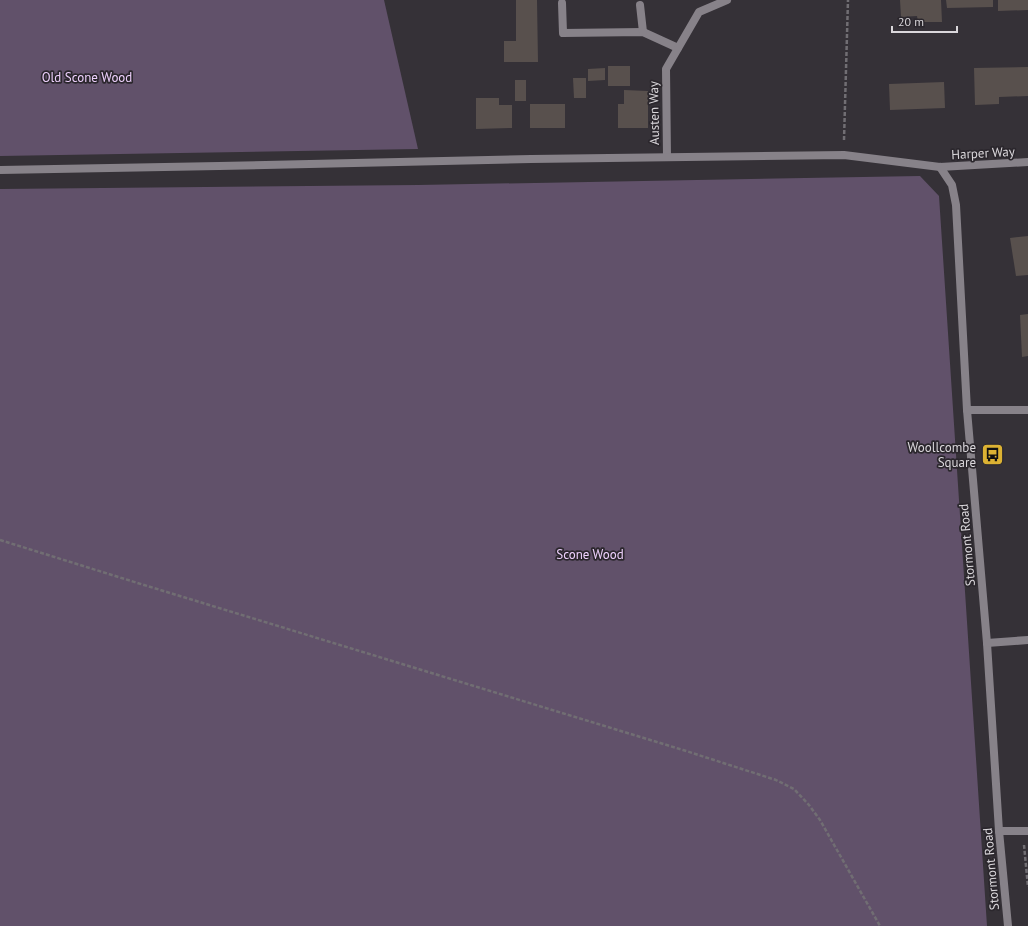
<svg xmlns="http://www.w3.org/2000/svg" width="1028" height="926" font-family="'PT Sans',sans-serif">
<style>
.green{fill:#61516a}
.building{fill:#58504d}
.lines{fill:none;stroke-linecap:round;stroke-linejoin:round}
.path{stroke:#716e73;stroke-width:2.5;stroke-dasharray:4 2;stroke-linecap:butt}
.lane{stroke:#878289;stroke-width:8}
.street{stroke:#878289;stroke-width:8}
.labels{text-anchor:middle;dominant-baseline:central;stroke-width:3.5;stroke-linejoin:round;paint-order:stroke}
.park-label{font-size:13px;fill:#edd0fc;stroke:#2b272d}
.street-label{font-size:13px;fill:#dad7db;stroke:#2b272d}
.poi-label{font-size:13px;fill:#dad7db;stroke:#2b272d;text-anchor:end}
</style>
<rect width="100%" height="100%" fill="#353137"/>
<!-- green -->
<g class="green">
<path d="M 0,0 L 384,0 L 418,149 L 0,156 Z"/>
<path d="M 920,176 L 939,196 L 987,926 L 0,926 L 0,189 L 418,185 Z"/>
</g>
<!-- building -->
<g class="building">
<path d="M 516,0 L 537,0 L 538,62 L 504,62 L 504,41 L 516,41 Z"/>
<path d="M 900,0 L 941,0 L 942,22 L 918,22 L 917,16 L 901,17 Z"/>
<path d="M 946,0 L 993,0 L 993,7 L 947,8 Z"/>
<path d="M 998,0 L 1028,0 L 1028,10 L 998,11 Z"/>
<rect x="608" y="66" width="22" height="20"/>
<path d="M 1028,67 L 1028,96 L 999,97 L 999,104 L 975,105 L 974,68 Z"/>
<path d="M 605,68 L 605,80 L 588,81 L 588,69 Z"/>
<path d="M 573,78 L 586,78 L 586,98 L 574,98 Z"/>
<rect x="515" y="80" width="11" height="21"/>
<path d="M 944,82 L 945,108 L 890,110 L 889,84 Z"/>
<path d="M 624,90 L 648,91 L 648,128 L 618,128 L 618,104 L 624,104 Z"/>
<path d="M 476,98 L 499,98 L 499,105 L 512,105 L 512,128 L 476,129 Z"/>
<rect x="530" y="104" width="35" height="24"/>
<path d="M 1028,236 L 1028,275 L 1016,276 L 1010,238 Z"/>
<path d="M 1028,314 L 1028,356 L 1022,357 L 1020,315 Z"/>
</g>
<g class="lines">
<!-- path -->
<g class="path">
<path d="M 844,140 L 848,0"/>
<path d="M 0,540 L 144,585 L 683,750 L 776,780 L 794,789 L 809,805 L 820,820 L 880,926"/>
<path d="M 1024,845 L 1028,887"/>
</g>
<!-- lane -->
<g class="lane">
<path d="M 562,3 L 563,33 L 643,32 L 678,48"/>
<path d="M 640,5 L 643,32"/>
</g>
<!-- street -->
<g class="street">
<path d="M 667,157 L 666,69 L 699,12 L 727,0"/>
<path d="M 940,167 L 952,185 L 956,205 L 967,410 L 987,643 L 999,831 L 1008,926"/>
<path d="M 0,170 L 219,166 L 531,159 L 844,155 L 940,167 L 1028,162"/>
<path d="M 967,410 L 1028,410"/>
<path d="M 987,643 L 1028,640"/>
<path d="M 999,831 L 1028,831"/>
</g>
</g>
<!-- icons -->
<defs>
<symbol id="bus-square" viewBox="-11 -11 22 22"><rect x="-9" y="-9" width="18" height="18" rx="4" fill="#dcb233" stroke="#2b272d"/><path d="M-5-6H5V4H4V6H2V4H-2V6H-4V4H-5ZM-3.5-4V0h7V-4ZM-3.5 1.2v1.5H-2V1.2ZM2 1.2v1.5H3.5V1.2Z" fill="#111"/></symbol>
</defs>
<g fill-rule="evenodd">
<use href="#bus-square" x="980" y="442" width="25" height="25"/>
</g>
<g class="labels">
<!-- park labels -->
<g class="park-label">
<text x="87" y="77">Old Scone Wood</text>
<text x="590" y="554">Scone Wood</text>
</g>
<!-- street labels -->
<g class="street-label">
<text transform="translate(654 113) rotate(-91)">Austen Way</text>
<text transform="translate(983 153) rotate(-3)">Harper Way</text>
<text transform="translate(967 545) rotate(-95)">Stormont Road</text>
<text transform="translate(991 869) rotate(-95)">Stormont Road</text>
</g>
<!-- poi labels -->
<g class="poi-label">
<text x="976" y="447">Woollcombe<tspan x="976" dy="15">Square</tspan></text>
</g>
</g>
<!-- scale -->
<path d="M892 26v6h65v-6" fill="none" stroke="#dad7db" stroke-width="2"/>
<text x="898" y="26" font-size="12" fill="#dad7db" stroke="#2b272d" stroke-width="3" paint-order="stroke">20 m</text>
</svg>
